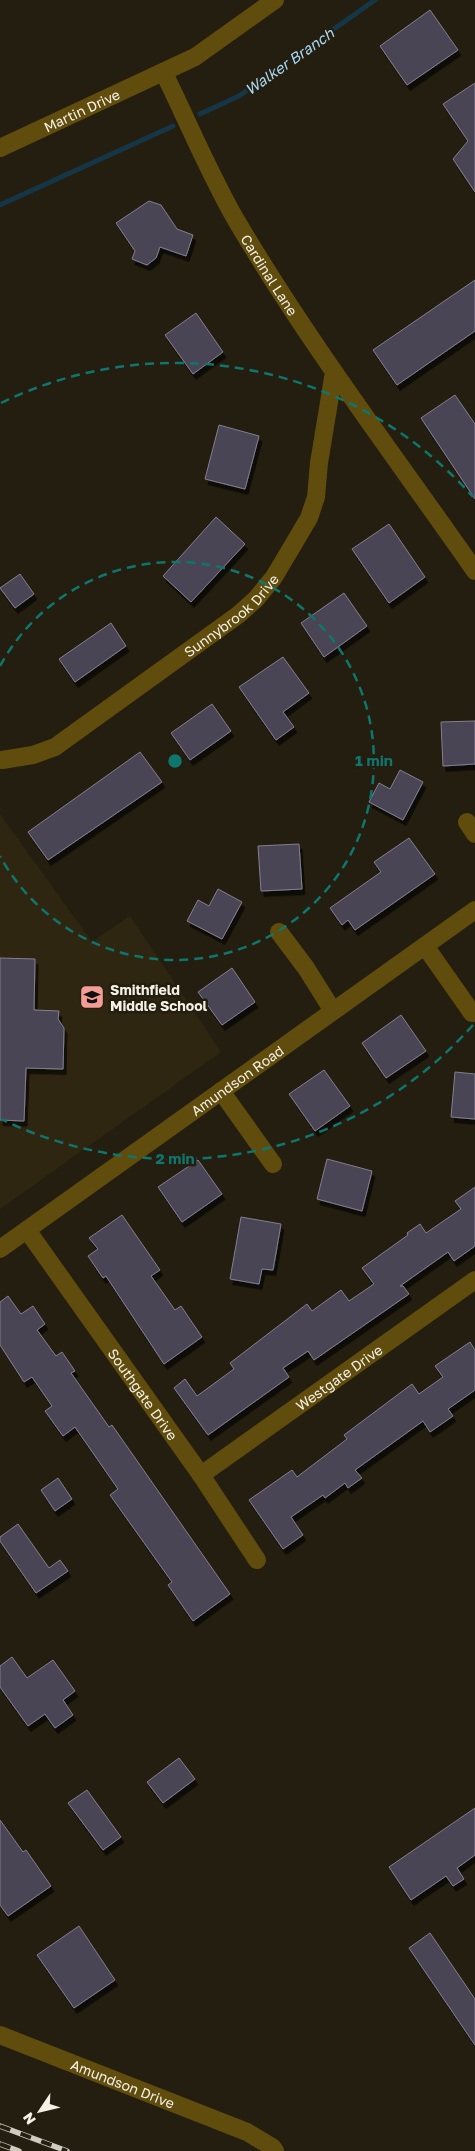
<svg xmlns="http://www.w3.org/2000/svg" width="475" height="2151" font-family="'Golos Text',sans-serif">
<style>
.built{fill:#2e2610}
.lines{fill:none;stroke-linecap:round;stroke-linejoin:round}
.stream{stroke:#153646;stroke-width:5}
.building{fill:#484454;stroke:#847f91;filter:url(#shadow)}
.minor{stroke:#604c0c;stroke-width:18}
.rail-casing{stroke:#cfcbc0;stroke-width:5.5}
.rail{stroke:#231e0f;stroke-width:4;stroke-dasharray:11;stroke-linecap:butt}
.ring{fill:none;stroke:#0f766e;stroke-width:2.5;stroke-dasharray:9 6}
.labels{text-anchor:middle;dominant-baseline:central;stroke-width:5;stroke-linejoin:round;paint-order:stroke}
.street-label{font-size:14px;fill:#f4f0e6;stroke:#231e0f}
.poi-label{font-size:14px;font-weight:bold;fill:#f4f0e6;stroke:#231e0f;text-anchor:start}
.water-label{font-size:15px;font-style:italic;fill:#a7d6ef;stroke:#231e0f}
.centre{fill:#0f766e;stroke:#231e0f;stroke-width:2.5}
.ring-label{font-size:15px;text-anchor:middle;font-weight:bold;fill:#0f766e;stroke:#231e0f;stroke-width:5;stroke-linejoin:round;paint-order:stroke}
</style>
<defs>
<filter id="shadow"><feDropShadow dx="3" dy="5.5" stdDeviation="0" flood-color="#0009"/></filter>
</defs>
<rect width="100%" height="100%" fill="#231e0f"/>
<!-- built -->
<path class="built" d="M 0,814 L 92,942 L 130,916 L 221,1052 L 0,1209 Z"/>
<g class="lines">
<!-- stream -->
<g class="stream">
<path d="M 200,114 L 239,96 L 375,0"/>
<path d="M 0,205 L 173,126"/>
</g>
</g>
<!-- building -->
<g class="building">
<path d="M 430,10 L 458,50 L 407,85 L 380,46 Z"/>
<path d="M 475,83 L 475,192 L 453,159 L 468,141 L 443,104 Z"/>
<path d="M 149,201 L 161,205 L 177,229 L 193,235 L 186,256 L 160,247 L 156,258 L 147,265 L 132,259 L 135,251 L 116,223 Z"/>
<path d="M 475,280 L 475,331 L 397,385 L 373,350 Z"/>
<path d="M 196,313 L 223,352 L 193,374 L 165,335 Z"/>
<path d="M 455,395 L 475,424 L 475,499 L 421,418 Z"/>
<path d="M 219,425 L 259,436 L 245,489 L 205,479 Z"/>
<path d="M 216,517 L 245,544 L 191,602 L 163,576 Z"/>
<path d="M 389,524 L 425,577 L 389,603 L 352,549 Z"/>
<path d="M 20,574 L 34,594 L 15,608 L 0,588 Z"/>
<path d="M 344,593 L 367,626 L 324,657 L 301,623 Z"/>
<path d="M 111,623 L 126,646 L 75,682 L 59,659 Z"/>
<path d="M 283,657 L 309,693 L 283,712 L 294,727 L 276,740 L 239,687 Z"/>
<path d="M 212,704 L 231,731 L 190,760 L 171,733 Z"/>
<path d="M 475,721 L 475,764 L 443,766 L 441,722 Z"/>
<path d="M 140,752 L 162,782 L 48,860 L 28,832 Z"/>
<path d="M 400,770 L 423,782 L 403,820 L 369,802 L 379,783 L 390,789 Z"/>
<path d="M 409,838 L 435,874 L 355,930 L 348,920 L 342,925 L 330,908 L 381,872 L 374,862 Z"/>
<path d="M 299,844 L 302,889 L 261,891 L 258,846 Z"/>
<path d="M 218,889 L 242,902 L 222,939 L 187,921 L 198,900 L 209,906 Z"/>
<path d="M 0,958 L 35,959 L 34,1010 L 59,1011 L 58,1019 L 64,1028 L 63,1069 L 26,1068 L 24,1121 L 0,1120 Z"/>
<path d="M 232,968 L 255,1002 L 222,1025 L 198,992 Z"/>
<path d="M 401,1015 L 426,1051 L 386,1078 L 362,1043 Z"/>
<path d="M 324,1070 L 350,1106 L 315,1131 L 289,1094 Z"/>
<path d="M 455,1072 L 475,1074 L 475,1119 L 451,1117 Z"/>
<path d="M 327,1159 L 372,1171 L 362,1211 L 317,1199 Z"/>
<path d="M 198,1160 L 222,1194 L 182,1222 L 158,1187 Z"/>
<path d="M 475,1187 L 475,1246 L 454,1261 L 448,1252 L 400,1286 L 403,1286 L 409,1294 L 314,1360 L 308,1351 L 283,1368 L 289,1377 L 208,1435 L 174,1388 L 185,1379 L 197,1396 L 234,1369 L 230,1363 L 307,1304 L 312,1311 L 341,1290 L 349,1301 L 374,1284 L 362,1268 L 408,1235 L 407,1233 L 420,1224 L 426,1233 L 461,1209 L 455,1201 Z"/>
<path d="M 122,1215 L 160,1270 L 151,1276 L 175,1310 L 181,1306 L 202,1337 L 164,1364 L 106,1276 L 103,1278 L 88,1256 L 98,1249 L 89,1238 Z"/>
<path d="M 241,1217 L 281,1224 L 273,1270 L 262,1269 L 259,1284 L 230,1279 Z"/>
<path d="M 8,1296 L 21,1314 L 33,1306 L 45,1324 L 37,1330 L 56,1356 L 62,1352 L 75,1371 L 71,1373 L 109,1427 L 112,1425 L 230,1594 L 193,1621 L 168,1585 L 172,1582 L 110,1495 L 118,1489 L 75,1427 L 63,1436 L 45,1411 L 52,1406 L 32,1377 L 24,1382 L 0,1345 L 0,1302 Z"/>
<path d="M 470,1342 L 475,1350 L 475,1390 L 448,1409 L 453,1416 L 430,1432 L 423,1421 L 355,1470 L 362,1478 L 348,1488 L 345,1483 L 325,1498 L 323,1495 L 291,1517 L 303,1535 L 283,1549 L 249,1500 L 292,1470 L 297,1477 L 347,1439 L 344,1435 L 412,1384 L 419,1394 L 443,1377 L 435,1366 Z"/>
<path d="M 58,1478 L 72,1499 L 55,1511 L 41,1490 Z"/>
<path d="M 18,1524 L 49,1568 L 60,1560 L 68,1571 L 36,1593 L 0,1541 L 0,1537 Z"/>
<path d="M 12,1657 L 27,1678 L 53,1660 L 75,1691 L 63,1700 L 73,1715 L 55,1728 L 45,1714 L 28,1726 L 0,1687 L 0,1666 Z"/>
<path d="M 179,1758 L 195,1779 L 163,1803 L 147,1782 Z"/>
<path d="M 87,1790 L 121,1837 L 103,1850 L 68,1803 Z"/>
<path d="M 475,1808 L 475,1855 L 457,1868 L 464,1879 L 453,1886 L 446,1876 L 411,1900 L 389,1867 Z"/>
<path d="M 0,1820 L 23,1852 L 26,1850 L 51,1886 L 8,1916 L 0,1905 Z"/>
<path d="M 79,1926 L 115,1980 L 74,2008 L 37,1955 Z"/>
<path d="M 430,1933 L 475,1999 L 475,2045 L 409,1948 Z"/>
</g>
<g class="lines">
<!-- minor -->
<g class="minor">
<path id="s1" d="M 164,73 C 188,122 209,173 236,220 C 308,342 394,455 475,571"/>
<path id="s2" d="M 0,148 L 195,57 L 275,0"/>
<path id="s3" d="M 2,760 L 33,755 L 55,747 L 238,615 L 256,599 L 274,577 L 309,518 L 316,497 L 319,463 L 334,372"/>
<path d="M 467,822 L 475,834"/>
<path d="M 279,932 L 306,968 L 333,1011"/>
<path d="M 425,946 L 472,1013"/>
<path d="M 221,1091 L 273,1164"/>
<path id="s4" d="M 27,1230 L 201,1475 L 257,1560"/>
<path id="s5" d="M 0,1249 L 475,910"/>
<path id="s6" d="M 201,1475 L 475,1280"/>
<path id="s7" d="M 0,2035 L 247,2132 L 272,2147 L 275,2151"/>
</g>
<defs>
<g id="rail">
<path d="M 0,2126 L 67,2151"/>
<path d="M 0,2144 L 19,2151"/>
</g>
</defs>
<!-- rail casing -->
<use href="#rail" class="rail-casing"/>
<!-- rail -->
<use href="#rail" class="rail"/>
</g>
<!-- distance rings -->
<g class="ring">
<path d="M0 666A199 199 0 1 1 0 856"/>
<path d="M473 1025A398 398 0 0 1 1 1119M1 403A398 398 0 0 1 473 497"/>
</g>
<!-- icons -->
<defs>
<symbol id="school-square" viewBox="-11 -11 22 22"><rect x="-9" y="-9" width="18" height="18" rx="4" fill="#f59c95" stroke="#231e0f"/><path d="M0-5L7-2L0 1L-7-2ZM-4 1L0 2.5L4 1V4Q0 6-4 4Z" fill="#111"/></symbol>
</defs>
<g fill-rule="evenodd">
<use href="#school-square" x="78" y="983" width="28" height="28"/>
</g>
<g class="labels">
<!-- street labels -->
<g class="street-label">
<text stroke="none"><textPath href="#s2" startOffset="90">Martin Drive</textPath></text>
<text stroke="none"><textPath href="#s1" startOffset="228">Cardinal Lane</textPath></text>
<text stroke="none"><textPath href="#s3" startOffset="275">Sunnybrook Drive</textPath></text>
<text stroke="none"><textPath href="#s5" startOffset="291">Amundson Road</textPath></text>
<text stroke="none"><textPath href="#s6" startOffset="169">Westgate Drive</textPath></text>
<text stroke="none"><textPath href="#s4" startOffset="201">Southgate Drive</textPath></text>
<text stroke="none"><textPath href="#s7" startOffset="132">Amundson Drive</textPath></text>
</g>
<!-- poi labels -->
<g class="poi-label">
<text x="110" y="989">Smithfield<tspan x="110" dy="16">Middle School</tspan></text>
</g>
<!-- water labels -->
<g class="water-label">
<text transform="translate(289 61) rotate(-35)">Walker Branch</text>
</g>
</g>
<circle cx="175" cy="761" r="8" class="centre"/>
<g class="ring-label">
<text x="374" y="766">1 min</text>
<text x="175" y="1164">2 min</text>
</g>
<!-- north arrow -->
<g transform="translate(40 2111) rotate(235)" stroke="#231e0f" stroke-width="4" paint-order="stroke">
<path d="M0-4L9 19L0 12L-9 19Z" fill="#f4f0e6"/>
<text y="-8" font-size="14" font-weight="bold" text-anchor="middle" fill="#f4f0e6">N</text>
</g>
</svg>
